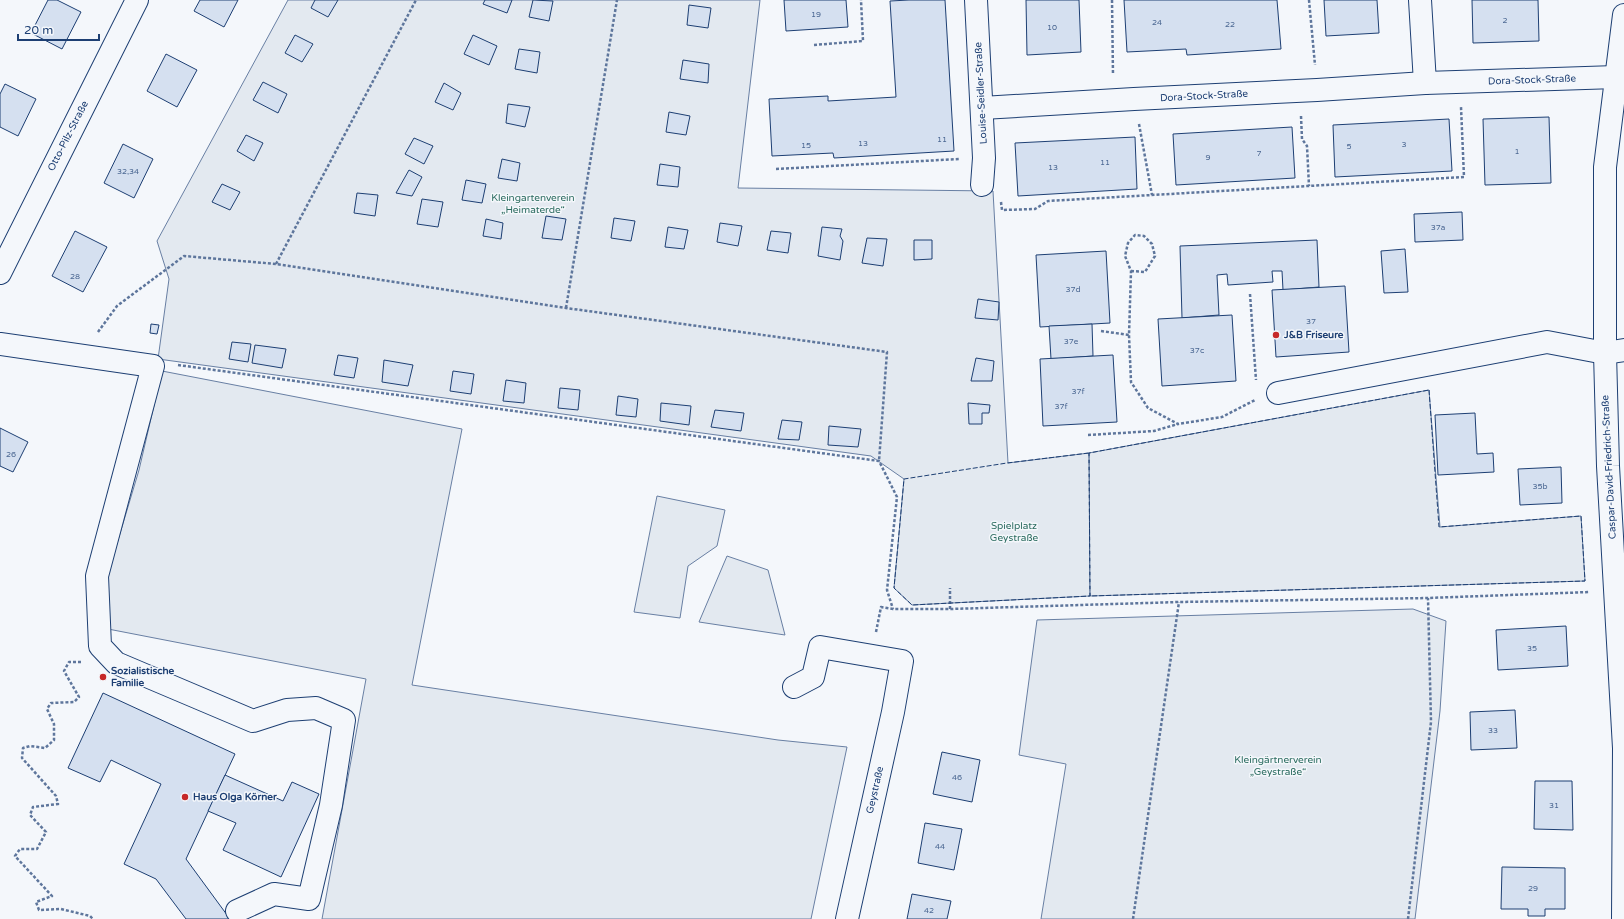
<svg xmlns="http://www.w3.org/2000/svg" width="1624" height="919" font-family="'Varela Round',sans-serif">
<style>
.green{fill:#e3e9f0;stroke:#687fa3}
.building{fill:#d5e0f0;stroke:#1d3f73}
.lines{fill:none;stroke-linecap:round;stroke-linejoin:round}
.minor-casing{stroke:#1d3f73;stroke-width:24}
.path{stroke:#5e769c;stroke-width:2.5;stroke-dasharray:3 2;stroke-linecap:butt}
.minor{stroke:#f4f7fb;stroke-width:22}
.fence{stroke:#1d3f73;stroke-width:1;stroke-dasharray:5 2;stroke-linecap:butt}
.poi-dot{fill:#c62828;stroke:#f4f7fb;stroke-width:1.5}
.labels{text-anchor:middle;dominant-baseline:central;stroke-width:3;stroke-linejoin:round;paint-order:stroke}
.number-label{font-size:8px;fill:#4b6792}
.street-label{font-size:10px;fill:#1d3f73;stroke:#f4f7fb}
.park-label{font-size:10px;fill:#2c6c60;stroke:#f4f7fb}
.poi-label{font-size:10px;font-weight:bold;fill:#1d3f73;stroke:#f4f7fb;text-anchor:start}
</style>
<rect width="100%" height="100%" fill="#f4f7fb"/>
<!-- green -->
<g class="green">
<path d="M 288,0 L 760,0 L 738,188 L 993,191 L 1008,463 L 1089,453 L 1429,390 L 1440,527 L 1581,516 L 1585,581 L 1090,596 L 912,605 L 894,588 L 904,479 L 871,456 L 158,359 L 169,279 L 157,241 Z"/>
<path d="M 162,371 L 462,429 L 412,685 L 778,740 L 847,747 L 811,919 L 322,919 L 366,679 L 108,629 L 107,577 L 139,470 Z"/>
<path d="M 657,496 L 725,510 L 717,546 L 688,566 L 680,618 L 634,612 Z"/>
<path d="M 727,556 L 768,570 L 785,635 L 699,622 Z"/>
<path d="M 1413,609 L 1446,621 L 1440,711 L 1415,919 L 1041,919 L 1066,764 L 1019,755 L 1037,620 Z"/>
</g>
<!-- building -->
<g class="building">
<path d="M 48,0 L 57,0 L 81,12 L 62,49 L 31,33 Z"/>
<path d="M 200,0 L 238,0 L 224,27 L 194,11 Z"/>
<path d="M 315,0 L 338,0 L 328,17 L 311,8 Z"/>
<path d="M 485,0 L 512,0 L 507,13 L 483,4 Z"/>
<path d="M 533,0 L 553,1 L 549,21 L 529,17 Z"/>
<path d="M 784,0 L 846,0 L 848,27 L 786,31 Z"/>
<path d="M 909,0 L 945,0 L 954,151 L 834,158 L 833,153 L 772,156 L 769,99 L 828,96 L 828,101 L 896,97 L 890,1 Z"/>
<path d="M 1026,0 L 1079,0 L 1081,52 L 1027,55 Z"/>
<path d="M 1124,0 L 1277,0 L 1281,49 L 1187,55 L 1186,49 L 1127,52 Z"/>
<path d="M 1324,0 L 1377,0 L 1379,33 L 1326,36 Z"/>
<path d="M 1472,0 L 1538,0 L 1539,41 L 1473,43 Z"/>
<path d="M 689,5 L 711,8 L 708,28 L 687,25 Z"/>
<path d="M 295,35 L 313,44 L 302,62 L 285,53 Z"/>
<path d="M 473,35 L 497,46 L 489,65 L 464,54 Z"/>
<path d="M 519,49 L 540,52 L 537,73 L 515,69 Z"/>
<path d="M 166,54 L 197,70 L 177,107 L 147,91 Z"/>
<path d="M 683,60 L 709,64 L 708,83 L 680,79 Z"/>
<path d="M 263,82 L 287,94 L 278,113 L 253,100 Z"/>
<path d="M 444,83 L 461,93 L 453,110 L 435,102 Z"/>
<path d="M 5,84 L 36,99 L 18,136 L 0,127 L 0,94 Z"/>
<path d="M 508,104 L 530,107 L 525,127 L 506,123 Z"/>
<path d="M 669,112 L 690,116 L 686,135 L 666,132 Z"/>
<path d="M 1549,117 L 1551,183 L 1485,185 L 1483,119 Z"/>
<path d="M 1449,119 L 1452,171 L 1335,177 L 1333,125 Z"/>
<path d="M 1292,127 L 1295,178 L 1176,185 L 1173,134 Z"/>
<path d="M 246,135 L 263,143 L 254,161 L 237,151 Z"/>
<path d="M 1135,137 L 1137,189 L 1018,196 L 1015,143 Z"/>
<path d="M 414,138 L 433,146 L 424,164 L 405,154 Z"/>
<path d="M 123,144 L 153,159 L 134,198 L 104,183 Z"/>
<path d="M 502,159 L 520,163 L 517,181 L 498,178 Z"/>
<path d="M 660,164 L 680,167 L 678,187 L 657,185 Z"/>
<path d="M 409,170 L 422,177 L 412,196 L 396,193 Z"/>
<path d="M 466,180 L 486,184 L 482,203 L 462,200 Z"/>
<path d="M 222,184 L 240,192 L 230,210 L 212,202 Z"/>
<path d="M 357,193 L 378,195 L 375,216 L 354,213 Z"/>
<path d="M 422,199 L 443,202 L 438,227 L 417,224 Z"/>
<path d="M 1462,212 L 1463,240 L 1415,242 L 1414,214 Z"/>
<path d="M 546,216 L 566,219 L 562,240 L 542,238 Z"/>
<path d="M 614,218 L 635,221 L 631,241 L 611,238 Z"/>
<path d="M 486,219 L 503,223 L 501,239 L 483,236 Z"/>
<path d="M 720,223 L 742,226 L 738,246 L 717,242 Z"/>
<path d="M 668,227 L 688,230 L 684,249 L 665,247 Z"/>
<path d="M 822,227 L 842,229 L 840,236 L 843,241 L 840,260 L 818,256 Z"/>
<path d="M 75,231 L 107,247 L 83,292 L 52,276 Z"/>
<path d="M 771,231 L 791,233 L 788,253 L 767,250 Z"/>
<path d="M 867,238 L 887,239 L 883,266 L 862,263 Z"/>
<path d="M 914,240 L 932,240 L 932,259 L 914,260 Z"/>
<path d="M 1317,240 L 1319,287 L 1283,290 L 1282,271 L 1272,271 L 1273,282 L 1228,285 L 1227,274 L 1217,275 L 1219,315 L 1182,318 L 1180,246 Z"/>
<path d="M 1405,249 L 1408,292 L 1384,293 L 1381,251 Z"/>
<path d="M 1106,251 L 1110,323 L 1040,327 L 1036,255 Z"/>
<path d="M 1345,286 L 1349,352 L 1276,357 L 1272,290 Z"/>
<path d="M 978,299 L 999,302 L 998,320 L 975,318 Z"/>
<path d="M 1232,315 L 1236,381 L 1162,386 L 1158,319 Z"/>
<path d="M 151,324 L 159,325 L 157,334 L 150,333 Z"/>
<path d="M 1092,324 L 1093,356 L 1051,359 L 1049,326 Z"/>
<path d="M 232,342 L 251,344 L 248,362 L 229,359 Z"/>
<path d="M 255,345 L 286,349 L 282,368 L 252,363 Z"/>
<path d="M 338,355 L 358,358 L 354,378 L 334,375 Z"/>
<path d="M 1113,355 L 1117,422 L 1043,426 L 1040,359 Z"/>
<path d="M 976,358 L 994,361 L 992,381 L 971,381 Z"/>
<path d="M 384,360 L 413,365 L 408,386 L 382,382 Z"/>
<path d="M 453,371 L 474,374 L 471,394 L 450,391 Z"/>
<path d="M 506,380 L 526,383 L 524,403 L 503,401 Z"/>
<path d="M 560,388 L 580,390 L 578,410 L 558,408 Z"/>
<path d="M 618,396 L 638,399 L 636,417 L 616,415 Z"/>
<path d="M 661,403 L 691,406 L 689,425 L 660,421 Z"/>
<path d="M 968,403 L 990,405 L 989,413 L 982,413 L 982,424 L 969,424 Z"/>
<path d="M 715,410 L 744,413 L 741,431 L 711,427 Z"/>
<path d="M 1475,413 L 1477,454 L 1493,453 L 1494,472 L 1438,475 L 1435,415 Z"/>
<path d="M 782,420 L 802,422 L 799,440 L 778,439 Z"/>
<path d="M 829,426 L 861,429 L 858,447 L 828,445 Z"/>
<path d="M 0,428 L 28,442 L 13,472 L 0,466 Z"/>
<path d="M 1561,467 L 1562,503 L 1520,505 L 1518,469 Z"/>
<path d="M 1566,626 L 1568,666 L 1498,670 L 1496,630 Z"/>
<path d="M 103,693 L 235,754 L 186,859 L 230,919 L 186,919 L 156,879 L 124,864 L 161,784 L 111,760 L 100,782 L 68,768 Z"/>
<path d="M 1515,710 L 1517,748 L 1471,750 L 1470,712 Z"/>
<path d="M 942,752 L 980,760 L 972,802 L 933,794 Z"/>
<path d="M 225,775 L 283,801 L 292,782 L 319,794 L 281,877 L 223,850 L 236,823 L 208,811 Z"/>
<path d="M 1535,781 L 1572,781 L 1573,830 L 1534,829 Z"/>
<path d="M 925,823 L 962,829 L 954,870 L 918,863 Z"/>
<path d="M 1502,867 L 1565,868 L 1565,909 L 1545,909 L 1545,916 L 1528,916 L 1528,909 L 1501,909 Z"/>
<path d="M 912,894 L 951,901 L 947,919 L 907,919 Z"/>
</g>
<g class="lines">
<defs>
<g id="minor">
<path d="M 976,0 L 984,158 L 982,185"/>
<path d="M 1420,0 L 1425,83"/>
<path d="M 982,108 L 1134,99 L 1317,90 L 1425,83 L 1616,77"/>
<path d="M 0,273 L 137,0"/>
<path d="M 0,344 L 153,366 L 97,576 L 100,646 L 116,663 L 253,721 L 287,710 L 316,708 L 344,720 L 331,805 L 309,899 L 274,894 L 237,911"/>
<path d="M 1278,393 L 1547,342 L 1605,353 L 1624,350"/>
<path d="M 794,687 L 813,677 L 820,647 L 902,661 L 893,712 L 847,919"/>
<path d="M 1623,919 L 1624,748 L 1608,466 L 1605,353 L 1605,167 L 1624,15"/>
</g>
</defs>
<!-- minor casing -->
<use href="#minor" class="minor-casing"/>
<!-- path -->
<g class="path">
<path d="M 1112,0 L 1113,75"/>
<path d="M 1309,0 L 1315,65"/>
<path d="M 814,45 L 863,41 L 861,0"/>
<path d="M 1301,116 L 1302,139 L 1307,146 L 1309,186"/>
<path d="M 1139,124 L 1152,195"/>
<path d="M 776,169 L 959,159"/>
<path d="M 1001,202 L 1002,210 L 1035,209 L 1048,201 L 1464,177 L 1461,107"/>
<path d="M 276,264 L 416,0"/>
<path d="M 1131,271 L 1145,272 L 1155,256 L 1152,244 L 1144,236 L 1135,235 L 1128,243 L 1125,256 L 1131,271 L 1129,335 L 1131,382 L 1148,408 L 1178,424 L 1222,417 L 1255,400"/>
<path d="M 1250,294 L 1256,380"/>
<path d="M 566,308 L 617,0"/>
<path d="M 1101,331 L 1129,335"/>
<path d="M 98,332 L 117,306 L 184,256 L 276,264 L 566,308 L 887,352 L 879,461"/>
<path d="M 178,365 L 879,461 L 897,497 L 887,590 L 893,609"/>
<path d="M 1088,435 L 1154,431 L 1178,424"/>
<path d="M 950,609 L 950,588"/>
<path d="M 876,632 L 881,607 L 893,609 L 950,609 L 1179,602 L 1428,598 L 1590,592"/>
<path d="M 81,662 L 69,662 L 64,671 L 79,697 L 74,702 L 51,703 L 47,709 L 54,724 L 54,740 L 45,748 L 30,746 L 23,748 L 22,758 L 56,796 L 58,804 L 33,807 L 30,815 L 46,832 L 37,849 L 20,849 L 15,856 L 52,896 L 36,902 L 39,910 L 61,909 L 90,916 L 93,919"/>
<path d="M 1133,919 L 1179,602"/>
<path d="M 1408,919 L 1431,722 L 1428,598"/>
</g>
<!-- minor -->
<use href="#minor" class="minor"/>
<!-- fence -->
<g class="fence">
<path d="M 1429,390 L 1439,527 L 1581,516 L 1585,581 L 1090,596 L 1089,453 Z"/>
<path d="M 1089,453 L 1090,596 L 912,605 L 894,588 L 904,479 L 1007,463 Z"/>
</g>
</g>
<!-- markers -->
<g class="poi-dot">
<circle cx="1276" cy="335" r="4"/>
<circle cx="103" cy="677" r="4"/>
<circle cx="185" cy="797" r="4"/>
</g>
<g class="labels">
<!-- number labels -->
<g class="number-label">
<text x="816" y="14">19</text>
<text x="1505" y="20">2</text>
<text x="1157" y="22">24</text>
<text x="1230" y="24">22</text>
<text x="1052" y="27">10</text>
<text x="942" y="139">11</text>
<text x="863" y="143">13</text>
<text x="1404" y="144">3</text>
<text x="806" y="145">15</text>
<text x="1349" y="146">5</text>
<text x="1517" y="151">1</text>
<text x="1259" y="153">7</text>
<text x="1208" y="157">9</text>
<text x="1105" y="162">11</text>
<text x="1053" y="167">13</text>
<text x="128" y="171">32,34</text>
<text x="1438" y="227">37a</text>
<text x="75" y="276">28</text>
<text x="1073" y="289">37d</text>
<text x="1311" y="321">37</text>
<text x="1071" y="341">37e</text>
<text x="1197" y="350">37c</text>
<text x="1078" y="391">37f</text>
<text x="1061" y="406">37f</text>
<text x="11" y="454">26</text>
<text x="1540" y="486">35b</text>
<text x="1532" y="648">35</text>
<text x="1493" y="730">33</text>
<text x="957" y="777">46</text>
<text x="1554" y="805">31</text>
<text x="940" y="846">44</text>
<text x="1533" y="888">29</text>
<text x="929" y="910">42</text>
</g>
<!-- street labels -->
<g class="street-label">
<text transform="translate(1532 80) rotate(-2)">Dora-Stock-Straße</text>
<text transform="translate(981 93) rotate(-93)">Louise-Seidler-Straße</text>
<text transform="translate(1204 96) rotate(-3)">Dora-Stock-Straße</text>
<text transform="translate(68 136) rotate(-63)">Otto-Pilz-Straße</text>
<text transform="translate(1609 467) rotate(-93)">Caspar-David-Friedrich-Straße</text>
<text transform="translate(875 790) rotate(-77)">Geystraße</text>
</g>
<!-- park labels -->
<g class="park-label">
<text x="533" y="198">Kleingartenverein<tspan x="533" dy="12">„Heimaterde“</tspan></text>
<text x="1014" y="526">Spielplatz<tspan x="1014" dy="12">Geystraße</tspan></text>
<text x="1278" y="760">Kleingärtnerverein<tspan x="1278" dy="12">„Geystraße“</tspan></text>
</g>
<!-- poi labels -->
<g class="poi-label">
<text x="1284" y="335">J&amp;B Friseure</text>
<text x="111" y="671">Sozialistische<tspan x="111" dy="12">Familie</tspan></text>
<text x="193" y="797">Haus Olga Körner</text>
</g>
</g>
<!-- scale -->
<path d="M18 34v6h81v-6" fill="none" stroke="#1d3f73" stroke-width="2"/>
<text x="24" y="34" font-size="12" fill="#1d3f73" stroke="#f4f7fb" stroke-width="3" paint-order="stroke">20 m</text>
</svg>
